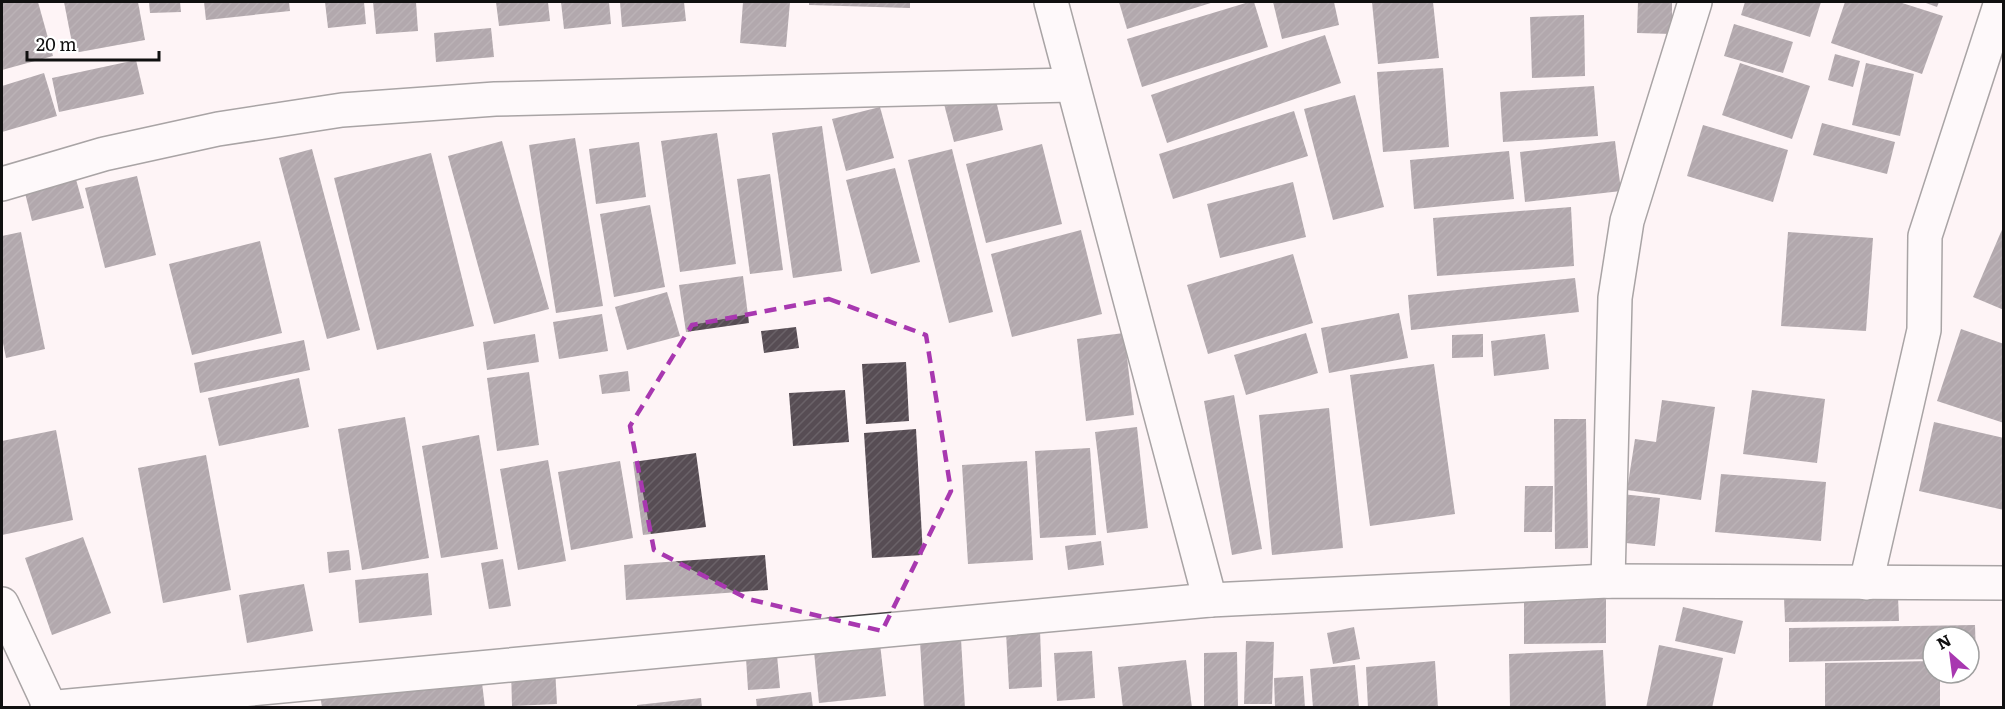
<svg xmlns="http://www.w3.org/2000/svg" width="2005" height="709" font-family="Literata,serif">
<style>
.building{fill:url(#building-hatch)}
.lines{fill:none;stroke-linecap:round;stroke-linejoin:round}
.minor-casing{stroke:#434343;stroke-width:36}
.minor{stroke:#fff;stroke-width:33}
.marked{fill:none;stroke:#a838b0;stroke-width:4.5;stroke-dasharray:12 8;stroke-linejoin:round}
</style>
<defs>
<pattern id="building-hatch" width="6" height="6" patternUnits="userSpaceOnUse" patternTransform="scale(1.5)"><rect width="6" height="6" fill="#574d54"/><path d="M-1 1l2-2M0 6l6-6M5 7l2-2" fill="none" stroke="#6a6268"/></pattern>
</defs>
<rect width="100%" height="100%" fill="#fef4f6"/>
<!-- building -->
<g class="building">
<path d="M 2,2 L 38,2 L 53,56 L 2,70 Z"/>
<path d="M 64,2 L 138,2 L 145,40 L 74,53 Z"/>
<path d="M 149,2 L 180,2 L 181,12 L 150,13 Z"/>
<path d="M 204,2 L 289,2 L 290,11 L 206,20 Z"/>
<path d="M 325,2 L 364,2 L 366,24 L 328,28 Z"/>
<path d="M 373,2 L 416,2 L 418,31 L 376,34 Z"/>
<path d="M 496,2 L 548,2 L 550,21 L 499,26 Z"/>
<path d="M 561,2 L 609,2 L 611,24 L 564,29 Z"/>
<path d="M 620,2 L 684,2 L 686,21 L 622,27 Z"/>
<path d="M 743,2 L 790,2 L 786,47 L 740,43 Z"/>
<path d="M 809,2 L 910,2 L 910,8 L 809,5 Z"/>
<path d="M 1119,2 L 1214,2 L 1127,29 Z"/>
<path d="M 1249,2 L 1254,2 L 1268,47 L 1142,87 L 1127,39 Z"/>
<path d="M 1273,2 L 1334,2 L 1339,25 L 1282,39 Z"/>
<path d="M 1372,2 L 1433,2 L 1439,58 L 1378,64 Z"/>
<path d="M 1638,2 L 1672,2 L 1672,34 L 1637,33 Z"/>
<path d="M 1745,2 L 1821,2 L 1810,37 L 1741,15 Z"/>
<path d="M 1845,2 L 1899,2 L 1943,16 L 1922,74 L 1831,43 Z"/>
<path d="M 1923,2 L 1939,2 L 1937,7 Z"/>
<path d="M 1584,15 L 1585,76 L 1532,78 L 1530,17 Z"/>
<path d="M 1734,24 L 1793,42 L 1783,73 L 1724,56 Z"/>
<path d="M 491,28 L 494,57 L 436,62 L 434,33 Z"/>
<path d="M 1325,35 L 1341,83 L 1167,143 L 1151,95 Z"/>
<path d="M 1835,54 L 1860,61 L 1853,87 L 1828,80 Z"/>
<path d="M 136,60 L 144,94 L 59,112 L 52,78 Z"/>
<path d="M 1740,63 L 1810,86 L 1792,139 L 1722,115 Z"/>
<path d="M 1866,63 L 1914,74 L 1900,136 L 1852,125 Z"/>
<path d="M 1443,68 L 1449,147 L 1383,152 L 1377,72 Z"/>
<path d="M 44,73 L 57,116 L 2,132 L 2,86 Z"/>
<path d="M 1594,86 L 1598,136 L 1503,142 L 1500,92 Z"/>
<path d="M 994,92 L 1003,130 L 954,142 L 944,104 Z"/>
<path d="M 1355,95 L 1384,207 L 1333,220 L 1304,109 Z"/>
<path d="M 880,107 L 894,158 L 846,171 L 832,119 Z"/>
<path d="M 1294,111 L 1308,156 L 1173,199 L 1159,154 Z"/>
<path d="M 1822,123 L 1895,142 L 1887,174 L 1813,155 Z"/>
<path d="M 1703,125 L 1788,150 L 1773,202 L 1687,176 Z"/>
<path d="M 822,126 L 842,271 L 793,278 L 772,133 Z"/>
<path d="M 717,133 L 736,264 L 680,272 L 661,141 Z"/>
<path d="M 575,138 L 603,306 L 556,313 L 529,145 Z"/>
<path d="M 502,141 L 549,309 L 494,324 L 448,156 Z"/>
<path d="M 1615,141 L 1621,191 L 1525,202 L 1520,152 Z"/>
<path d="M 639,142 L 646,197 L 596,204 L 589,149 Z"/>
<path d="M 1042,144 L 1062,224 L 986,243 L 966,164 Z"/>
<path d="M 312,149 L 360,330 L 327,339 L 279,158 Z"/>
<path d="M 952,149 L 993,312 L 949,323 L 908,160 Z"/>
<path d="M 1509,151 L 1514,199 L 1414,209 L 1410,160 Z"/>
<path d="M 431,153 L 474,326 L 377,350 L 334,178 Z"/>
<path d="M 895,168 L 920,262 L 871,274 L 846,180 Z"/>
<path d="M 770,174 L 783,270 L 750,274 L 737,179 Z"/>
<path d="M 75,176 L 84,208 L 32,221 L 24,189 Z"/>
<path d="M 137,176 L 156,255 L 105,268 L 85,188 Z"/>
<path d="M 1293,182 L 1306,237 L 1220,258 L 1207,204 Z"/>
<path d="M 650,205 L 665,287 L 614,297 L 600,214 Z"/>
<path d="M 1571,207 L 1574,266 L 1437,276 L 1433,218 Z"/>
<path d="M 2004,225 L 2004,310 L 1973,297 Z"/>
<path d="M 1081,230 L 1102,314 L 1012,337 L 991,254 Z"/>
<path d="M 21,232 L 45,349 L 6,358 L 2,338 L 2,236 Z"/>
<path d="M 1788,232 L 1873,238 L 1866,331 L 1781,326 Z"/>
<path d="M 260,241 L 282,333 L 192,355 L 169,264 Z"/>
<path d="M 1293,254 L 1313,323 L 1208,354 L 1187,285 Z"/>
<path d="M 743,276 L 749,323 L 686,332 L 679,285 Z"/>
<path d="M 1575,278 L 1579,312 L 1411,330 L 1408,295 Z"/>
<path d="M 667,292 L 680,336 L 627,350 L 615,307 Z"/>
<path d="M 1399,313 L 1408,358 L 1329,373 L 1321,328 Z"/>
<path d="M 602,314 L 608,351 L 559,359 L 553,322 Z"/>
<path d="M 796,327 L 799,348 L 764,353 L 761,331 Z"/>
<path d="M 1961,329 L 2004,344 L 2004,423 L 1937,401 Z"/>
<path d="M 1124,333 L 1134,415 L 1086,421 L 1077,339 Z"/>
<path d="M 1306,333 L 1318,373 L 1246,395 L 1234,355 Z"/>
<path d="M 535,334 L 539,362 L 487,370 L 483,342 Z"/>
<path d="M 1483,334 L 1483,357 L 1452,358 L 1452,335 Z"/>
<path d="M 1545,334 L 1549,369 L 1494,376 L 1491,341 Z"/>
<path d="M 304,340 L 310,370 L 200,393 L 194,363 Z"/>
<path d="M 906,362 L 909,421 L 866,424 L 862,364 Z"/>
<path d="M 1434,364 L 1455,514 L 1370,526 L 1350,375 Z"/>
<path d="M 628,371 L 630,391 L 602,394 L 599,375 Z"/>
<path d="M 529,372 L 539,445 L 497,451 L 487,378 Z"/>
<path d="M 299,378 L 309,427 L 219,446 L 208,398 Z"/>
<path d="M 845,390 L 849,442 L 793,446 L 789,393 Z"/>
<path d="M 1752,390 L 1825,399 L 1817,463 L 1743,454 Z"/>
<path d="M 1234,395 L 1262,549 L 1232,555 L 1204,401 Z"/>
<path d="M 1662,400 L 1715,407 L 1701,500 L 1627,490 L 1635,439 L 1656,442 Z"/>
<path d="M 1329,408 L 1343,548 L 1272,555 L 1259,415 Z"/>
<path d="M 405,417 L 429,558 L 362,570 L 338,429 Z"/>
<path d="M 1554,419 L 1586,419 L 1588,548 L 1555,549 Z"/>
<path d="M 1934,422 L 2004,438 L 2004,510 L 1919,491 Z"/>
<path d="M 1137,427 L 1148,528 L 1107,533 L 1095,432 Z"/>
<path d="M 916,429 L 923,555 L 872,558 L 864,433 Z"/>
<path d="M 56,430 L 73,520 L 2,535 L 2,441 Z"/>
<path d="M 479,435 L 498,549 L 441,558 L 422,446 Z"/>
<path d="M 1090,448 L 1096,535 L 1040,538 L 1035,451 Z"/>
<path d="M 696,453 L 706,527 L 643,535 L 633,462 Z"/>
<path d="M 206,455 L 231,590 L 163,603 L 138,468 Z"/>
<path d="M 548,460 L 566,561 L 518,570 L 500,469 Z"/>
<path d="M 620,461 L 633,538 L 571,550 L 558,472 Z"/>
<path d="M 1027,461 L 1033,560 L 968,564 L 962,465 Z"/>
<path d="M 1721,474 L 1826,482 L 1821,541 L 1715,532 Z"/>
<path d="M 1525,486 L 1553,486 L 1552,532 L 1524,532 Z"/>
<path d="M 1621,494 L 1660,498 L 1655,546 L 1616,542 Z"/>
<path d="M 83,537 L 111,613 L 52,635 L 25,558 Z"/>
<path d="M 1101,541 L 1104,565 L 1068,570 L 1065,546 Z"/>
<path d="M 349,550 L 351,570 L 329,573 L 327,552 Z"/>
<path d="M 765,555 L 768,590 L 626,600 L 624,565 Z"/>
<path d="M 503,559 L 511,606 L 489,609 L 481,563 Z"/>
<path d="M 428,573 L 432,615 L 359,623 L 355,580 Z"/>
<path d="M 304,584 L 313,631 L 247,643 L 239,595 Z"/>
<path d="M 1898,596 L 1899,621 L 1785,622 L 1784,598 Z"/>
<path d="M 1524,599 L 1606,599 L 1606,643 L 1524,644 Z"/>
<path d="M 1683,607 L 1743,621 L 1735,654 L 1675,641 Z"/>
<path d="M 1975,625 L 1976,658 L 1969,658 L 1969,637 L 1933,637 L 1933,659 L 1789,662 L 1789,628 Z"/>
<path d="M 1354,627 L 1360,659 L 1333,664 L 1327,633 Z"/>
<path d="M 1040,630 L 1042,687 L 1009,689 L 1006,632 Z"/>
<path d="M 879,635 L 886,696 L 819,703 L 813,641 Z"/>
<path d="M 961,639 L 965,708 L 924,708 L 920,642 Z"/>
<path d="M 1246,641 L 1274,642 L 1272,704 L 1244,704 Z"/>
<path d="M 1659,645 L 1723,658 L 1712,708 L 1646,708 Z"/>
<path d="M 1603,650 L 1606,708 L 1510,708 L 1509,654 Z"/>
<path d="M 1092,651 L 1095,698 L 1057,701 L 1054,653 Z"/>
<path d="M 1237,652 L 1238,708 L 1204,708 L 1204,653 Z"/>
<path d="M 777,655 L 780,688 L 748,690 L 746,658 Z"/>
<path d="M 1186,660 L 1192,708 L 1123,708 L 1118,667 Z"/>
<path d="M 1435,661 L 1438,708 L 1368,708 L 1366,667 Z"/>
<path d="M 1933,661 L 1933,673 L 1940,673 L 1940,708 L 1825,708 L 1825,663 Z"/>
<path d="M 1355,665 L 1359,708 L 1313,708 L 1310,669 Z"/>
<path d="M 555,668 L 557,704 L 512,706 L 511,670 Z"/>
<path d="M 481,674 L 485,708 L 322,708 L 320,693 Z"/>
<path d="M 1303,676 L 1305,708 L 1275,708 L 1274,678 Z"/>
<path d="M 811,692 L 813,708 L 757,708 L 756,699 Z"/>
<path d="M 701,698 L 702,708 L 637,708 L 637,705 Z"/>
</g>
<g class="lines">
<defs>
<g id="minor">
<path d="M 1051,2 L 1210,600"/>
<path d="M 2,184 L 104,154 L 218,129 L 342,110 L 495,99 L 1072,85"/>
<path d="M 1608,581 L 1615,298 L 1627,221 L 1695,2"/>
<path d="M 1866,583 L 1924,330 L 1925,236 L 2001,2"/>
<path d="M 2,604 L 50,707"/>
<path d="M 47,708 L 1210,600 L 1608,581 L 2004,583"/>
</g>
</defs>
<!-- minor casing -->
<use href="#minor" class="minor-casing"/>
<!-- minor -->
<use href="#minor" class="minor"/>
</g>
<!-- marked area -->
<path d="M0 0H2005V709H0ZM 829,299 L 926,335 L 951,491 L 882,631 L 748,599 L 654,550 L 630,426 L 692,325 Z" fill="#fef4f6" fill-opacity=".55" fill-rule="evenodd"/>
<path class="marked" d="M 829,299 L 926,335 L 951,491 L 882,631 L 748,599 L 654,550 L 630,426 L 692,325 Z"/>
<!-- border -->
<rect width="2005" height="709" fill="none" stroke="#101010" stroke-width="6"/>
<!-- north arrow -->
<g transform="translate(1951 655) rotate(332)"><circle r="28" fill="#ffffff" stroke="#9f9f9f" stroke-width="1.5"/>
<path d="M0-4.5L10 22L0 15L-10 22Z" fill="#a838b0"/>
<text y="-9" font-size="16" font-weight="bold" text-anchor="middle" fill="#101010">N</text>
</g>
<!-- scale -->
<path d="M27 51v9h132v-9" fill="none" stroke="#101010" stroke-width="3"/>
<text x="36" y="51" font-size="18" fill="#101010" stroke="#ffffff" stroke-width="4.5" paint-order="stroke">20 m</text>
</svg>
